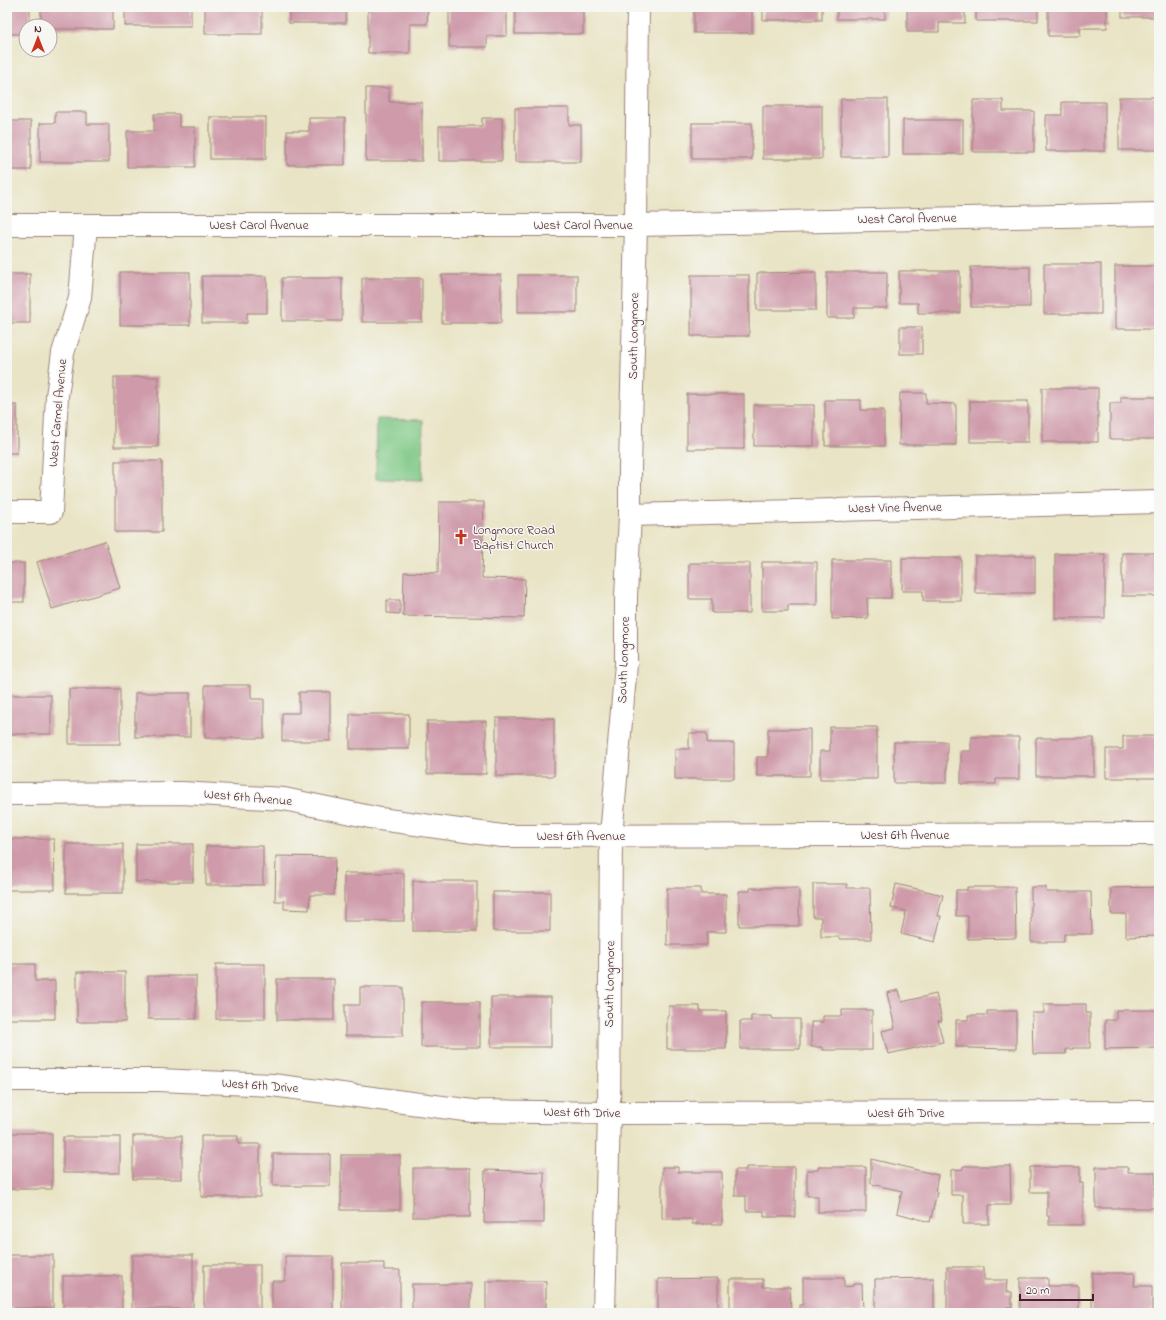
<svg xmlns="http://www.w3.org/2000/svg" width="1166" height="1320" font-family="'Indie Flower',sans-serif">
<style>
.green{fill:#7dc784;stroke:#647358}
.building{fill:#cf9baa}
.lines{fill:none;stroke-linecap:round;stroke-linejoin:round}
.minor-casing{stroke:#9a8278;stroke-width:24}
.minor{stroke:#fff;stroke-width:22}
.labels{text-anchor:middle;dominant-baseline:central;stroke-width:3;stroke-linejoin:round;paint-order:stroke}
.street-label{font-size:13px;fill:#4a1f2b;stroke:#f6f6f2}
.poi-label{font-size:13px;fill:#4a1f2b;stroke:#f6f6f2;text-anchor:start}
</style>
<rect width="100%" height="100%" fill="#f6f6f2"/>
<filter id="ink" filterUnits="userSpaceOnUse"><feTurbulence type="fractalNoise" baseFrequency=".025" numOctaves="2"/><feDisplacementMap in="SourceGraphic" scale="8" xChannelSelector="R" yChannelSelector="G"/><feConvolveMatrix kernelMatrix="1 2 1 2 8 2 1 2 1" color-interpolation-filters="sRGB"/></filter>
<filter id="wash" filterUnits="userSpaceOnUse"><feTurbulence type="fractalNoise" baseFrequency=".012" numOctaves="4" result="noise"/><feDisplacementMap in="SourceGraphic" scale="16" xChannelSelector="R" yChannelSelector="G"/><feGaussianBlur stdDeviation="0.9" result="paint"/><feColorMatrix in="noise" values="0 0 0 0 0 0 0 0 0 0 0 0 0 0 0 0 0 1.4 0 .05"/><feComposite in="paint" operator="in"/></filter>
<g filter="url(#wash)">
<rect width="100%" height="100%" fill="#e9e4c5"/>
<!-- green -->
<path class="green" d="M 377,419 L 423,420 L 422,480 L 376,479 Z"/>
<g id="blocks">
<!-- building -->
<g class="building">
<path d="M 7,7 L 30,7 L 30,26 L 26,26 L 26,34 L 7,34 Z"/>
<path d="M 41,7 L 113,7 L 113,29 L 50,29 L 50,26 L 41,26 Z"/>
<rect x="125" y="7" width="66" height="19"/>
<rect x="205" y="7" width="57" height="27"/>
<rect x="289" y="7" width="57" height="16"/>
<path d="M 368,7 L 428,7 L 427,24 L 410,24 L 410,53 L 368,53 Z"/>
<path d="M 449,7 L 507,7 L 507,36 L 487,36 L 487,47 L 449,47 Z"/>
<rect x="515" y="7" width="68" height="27"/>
<rect x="694" y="7" width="58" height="26"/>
<rect x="763" y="7" width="59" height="13"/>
<rect x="837" y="7" width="48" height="12"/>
<path d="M 907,7 L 965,7 L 965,23 L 939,23 L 939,32 L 907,32 Z"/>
<rect x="976" y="7" width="62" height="14"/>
<path d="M 1048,7 L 1107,7 L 1107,28 L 1080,28 L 1080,36 L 1048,36 Z"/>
<rect x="1122" y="7" width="37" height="10"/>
<path d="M 366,88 L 389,88 L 389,102 L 422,102 L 422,161 L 366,161 Z"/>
<rect x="1119" y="97" width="40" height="53"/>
<rect x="841" y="99" width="47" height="58"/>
<path d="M 973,100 L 1003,100 L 1003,111 L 1034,111 L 1034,152 L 973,152 Z"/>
<path d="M 1062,102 L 1105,102 L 1105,151 L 1046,151 L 1046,115 L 1062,115 Z"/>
<rect x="763" y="106" width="59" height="53"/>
<path d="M 515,108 L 569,108 L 569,125 L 581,125 L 581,162 L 515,162 Z"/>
<path d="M 55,112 L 87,112 L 87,124 L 109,124 L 109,162 L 40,162 L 40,123 L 55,123 Z"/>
<path d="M 154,114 L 179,114 L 179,127 L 195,127 L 195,167 L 127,167 L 127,131 L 154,131 Z"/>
<rect x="210" y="117" width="56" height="42"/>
<path d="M 309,118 L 345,118 L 345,165 L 287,165 L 287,131 L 309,131 Z"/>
<path d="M 482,118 L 502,118 L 502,161 L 439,161 L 439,126 L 482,126 Z"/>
<rect x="903" y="120" width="60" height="34"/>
<rect x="7" y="121" width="24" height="49"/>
<rect x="692" y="123" width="60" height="36"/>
<rect x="1044" y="264" width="57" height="50"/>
<rect x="1115" y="266" width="44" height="63"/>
<rect x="971" y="267" width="59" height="40"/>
<path d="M 899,271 L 960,271 L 960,313 L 918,313 L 918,303 L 899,303 Z"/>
<rect x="120" y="272" width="70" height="53"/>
<path d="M 816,272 L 816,310 L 757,310 L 757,273 Z"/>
<path d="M 827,272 L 887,272 L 887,308 L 854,308 L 854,318 L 827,318 Z"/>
<rect x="7" y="274" width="23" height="49"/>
<rect x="442" y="275" width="59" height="48"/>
<rect x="518" y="275" width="59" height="37"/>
<rect x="691" y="275" width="58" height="61"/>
<path d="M 202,276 L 267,276 L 267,313 L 247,313 L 247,323 L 202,323 Z"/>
<rect x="282" y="278" width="60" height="43"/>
<rect x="362" y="278" width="60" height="44"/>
<rect x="900" y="327" width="22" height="27"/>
<rect x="114" y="377" width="44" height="70"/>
<rect x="1042" y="388" width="56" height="54"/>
<path d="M 900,393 L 926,393 L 926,403 L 956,404 L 956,445 L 899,445 Z"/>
<rect x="687" y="394" width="57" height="55"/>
<path d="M 1121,397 L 1159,397 L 1159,439 L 1110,439 L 1110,403 L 1121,403 Z"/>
<path d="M 825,400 L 861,400 L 861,410 L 884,410 L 884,446 L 825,446 Z"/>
<rect x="970" y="401" width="58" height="41"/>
<rect x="7" y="405" width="10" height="48"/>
<rect x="754" y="405" width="60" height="41"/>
<rect x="115" y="461" width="47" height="71"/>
<path d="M 439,502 L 484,502 L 482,578 L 525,579 L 524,618 L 403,616 L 404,572 L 438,573 Z"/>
<path d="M 105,541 L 120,588 L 52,609 L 37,562 Z"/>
<rect x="1122" y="553" width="37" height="43"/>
<rect x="1055" y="554" width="50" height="64"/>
<rect x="975" y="556" width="60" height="37"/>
<path d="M 902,558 L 961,558 L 961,601 L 923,601 L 923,591 L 902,591 Z"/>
<path d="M 832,560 L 891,560 L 891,598 L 867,598 L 868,618 L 832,619 Z"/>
<path d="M 762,562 L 817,562 L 817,605 L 788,605 L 788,611 L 762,611 Z"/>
<rect x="7" y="563" width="17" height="39"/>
<path d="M 689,563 L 750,563 L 750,613 L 712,613 L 712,599 L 689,599 Z"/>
<path d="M 387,600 L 400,600 L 400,614 L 387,613 Z"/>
<path d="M 205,685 L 251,685 L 251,699 L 264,699 L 264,738 L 205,738 Z"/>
<rect x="69" y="689" width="51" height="55"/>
<path d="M 299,692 L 330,692 L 330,741 L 282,741 L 282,713 L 299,713 Z"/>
<rect x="135" y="693" width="55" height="44"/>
<rect x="7" y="695" width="44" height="39"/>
<rect x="350" y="714" width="59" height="35"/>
<rect x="496" y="718" width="58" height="58"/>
<rect x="427" y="721" width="59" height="53"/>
<path d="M 830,727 L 877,727 L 877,779 L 820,779 L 820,751 L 830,751 Z"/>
<path d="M 768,729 L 810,729 L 810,776 L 757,776 L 757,757 L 768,757 Z"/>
<path d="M 689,733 L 707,733 L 707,743 L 734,743 L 734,779 L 675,779 L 675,749 L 689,749 Z"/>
<path d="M 1123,736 L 1159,736 L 1159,778 L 1106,778 L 1106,749 L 1123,749 Z"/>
<path d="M 971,737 L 1019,737 L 1019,779 L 996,779 L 996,784 L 961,784 L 961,751 L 971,751 Z"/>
<rect x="1036" y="738" width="58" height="38"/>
<rect x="894" y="742" width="53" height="41"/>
<path d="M 7,839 L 54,839 L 55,890 L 7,890 Z"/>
<rect x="66" y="844" width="57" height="49"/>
<rect x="136" y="844" width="57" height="38"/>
<rect x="206" y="846" width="57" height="39"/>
<path d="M 276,856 L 335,857 L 334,895 L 310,895 L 309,910 L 284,909 L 284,901 L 275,901 Z"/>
<rect x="344" y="873" width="60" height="48"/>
<rect x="413" y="881" width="64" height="50"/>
<path d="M 813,884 L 847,884 L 847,888 L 870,888 L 871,939 L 839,939 L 839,937 L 821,937 L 821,917 L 813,917 Z"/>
<path d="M 896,884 L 943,895 L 938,916 L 941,916 L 935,942 L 901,934 L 906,911 L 891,908 Z"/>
<path d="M 967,887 L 1015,887 L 1016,938 L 968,939 L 968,916 L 956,916 L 956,890 L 967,890 Z"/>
<path d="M 1031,887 L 1046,887 L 1046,892 L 1091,892 L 1092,934 L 1064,934 L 1064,942 L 1031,942 Z"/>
<path d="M 1159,887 L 1159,936 L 1126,937 L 1126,914 L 1111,914 L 1111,888 Z"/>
<path d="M 667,888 L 701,888 L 701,894 L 726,894 L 726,932 L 707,932 L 707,945 L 667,945 Z"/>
<path d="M 750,888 L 799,888 L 799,926 L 739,926 L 739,891 L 750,891 Z"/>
<rect x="493" y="892" width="57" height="39"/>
<path d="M 8,964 L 35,964 L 35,981 L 55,981 L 55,1019 L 7,1019 Z"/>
<rect x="216" y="964" width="49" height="55"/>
<rect x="77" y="972" width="48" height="50"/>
<rect x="148" y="976" width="48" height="43"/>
<rect x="277" y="979" width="57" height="41"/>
<path d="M 360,987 L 403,987 L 403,1036 L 345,1036 L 345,1005 L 360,1005 Z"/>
<path d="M 899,990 L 902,1002 L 936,994 L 942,1021 L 938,1021 L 943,1042 L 888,1054 L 882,1031 L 895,1028 L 887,993 Z"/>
<rect x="491" y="997" width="60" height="50"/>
<rect x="421" y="1002" width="59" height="45"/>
<path d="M 1044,1004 L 1086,1004 L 1086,1013 L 1090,1013 L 1090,1048 L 1073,1048 L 1073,1049 L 1066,1049 L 1066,1054 L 1033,1054 L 1032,1013 L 1044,1013 Z"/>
<path d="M 669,1006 L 700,1006 L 700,1011 L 726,1011 L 726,1049 L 667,1049 L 667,1016 L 669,1016 Z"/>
<path d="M 842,1010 L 872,1010 L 872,1050 L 823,1050 L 823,1047 L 811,1047 L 811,1022 L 823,1022 L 823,1016 L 842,1016 Z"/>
<path d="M 1116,1010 L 1159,1010 L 1159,1048 L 1105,1049 L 1105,1020 L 1116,1020 Z"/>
<path d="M 987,1011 L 1016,1011 L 1016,1049 L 968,1048 L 968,1047 L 956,1047 L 956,1020 L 968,1020 L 968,1015 L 987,1015 Z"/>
<path d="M 751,1016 L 772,1016 L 772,1019 L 800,1019 L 800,1049 L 740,1049 L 740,1021 L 751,1021 Z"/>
<rect x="7" y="1133" width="45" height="56"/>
<rect x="133" y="1136" width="49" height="43"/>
<path d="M 201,1136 L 238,1136 L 238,1144 L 260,1144 L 260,1197 L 201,1197 Z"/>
<rect x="63" y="1137" width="57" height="36"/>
<rect x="273" y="1154" width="57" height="32"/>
<rect x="341" y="1155" width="59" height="55"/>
<path d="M 871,1159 L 938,1175 L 935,1191 L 937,1192 L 930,1222 L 897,1213 L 902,1191 L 871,1184 Z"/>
<path d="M 963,1166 L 1010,1166 L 1011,1205 L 989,1205 L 989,1224 L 963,1224 L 963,1195 L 951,1195 L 951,1170 L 963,1169 Z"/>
<path d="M 662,1167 L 678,1167 L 678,1172 L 722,1172 L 722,1224 L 692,1224 L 692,1219 L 662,1219 Z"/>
<path d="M 746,1167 L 795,1167 L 795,1217 L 764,1217 L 764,1211 L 746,1211 L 746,1196 L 735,1196 L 735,1170 L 746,1170 Z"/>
<path d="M 818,1167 L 866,1167 L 866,1212 L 818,1212 L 818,1196 L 807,1196 L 807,1170 L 818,1170 Z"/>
<path d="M 1030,1167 L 1080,1167 L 1080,1183 L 1083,1183 L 1083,1225 L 1049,1225 L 1049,1216 L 1047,1216 L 1047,1192 L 1030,1192 Z"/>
<path d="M 1096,1167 L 1128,1167 L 1128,1172 L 1155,1172 L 1155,1208 L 1096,1208 Z"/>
<rect x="413" y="1168" width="57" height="49"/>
<path d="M 485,1170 L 544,1172 L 544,1223 L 484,1223 Z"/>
<rect x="7" y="1255" width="46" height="53"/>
<rect x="132" y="1255" width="61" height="54"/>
<path d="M 285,1256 L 333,1256 L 333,1311 L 272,1311 L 272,1281 L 285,1281 Z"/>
<path d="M 342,1263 L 384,1263 L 384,1270 L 400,1270 L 400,1313 L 342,1313 Z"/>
<rect x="204" y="1265" width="56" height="46"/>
<path d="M 947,1267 L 984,1267 L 984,1280 L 1007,1280 L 1006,1292 L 1012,1292 L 1012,1307 L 1007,1307 L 1007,1313 L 947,1313 Z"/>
<path d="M 1092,1273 L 1135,1273 L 1134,1286 L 1152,1286 L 1152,1313 L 1092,1313 Z"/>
<rect x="63" y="1276" width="59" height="33"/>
<path d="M 718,1278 L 718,1313 L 658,1313 L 658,1279 Z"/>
<path d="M 803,1278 L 844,1278 L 844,1287 L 853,1286 L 853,1284 L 862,1284 L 863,1313 L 800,1313 L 800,1305 L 803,1305 Z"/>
<path d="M 934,1278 L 934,1313 L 875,1313 L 875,1279 Z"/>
<path d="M 1020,1278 L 1048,1278 L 1048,1286 L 1079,1286 L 1079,1313 L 1020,1313 Z"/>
<path d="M 730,1279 L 763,1279 L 763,1287 L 790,1287 L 791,1313 L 730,1313 Z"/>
<rect x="486" y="1281" width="60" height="32"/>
<rect x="412" y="1284" width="59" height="29"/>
</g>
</g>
</g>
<g filter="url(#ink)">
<use href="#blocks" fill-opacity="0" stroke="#9a8278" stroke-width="1"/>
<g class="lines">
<defs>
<g id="minor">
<path d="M 7,225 L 636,225 L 1159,214"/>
<path d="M 7,512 L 51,512 L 57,396 L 63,353 L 80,298 L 86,225"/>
<path d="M 630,515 L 1159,502"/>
<path d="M 7,794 L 182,793 L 284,799 L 380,819 L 502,836 L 1159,834"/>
<path d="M 7,1080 L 159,1080 L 272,1085 L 473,1111 L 609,1113 L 1159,1112"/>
<path d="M 604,1313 L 609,1113 L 611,836 L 626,664 L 626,596 L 630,515 L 630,468 L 636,225 L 638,7"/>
</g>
</defs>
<!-- minor casing -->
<use href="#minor" class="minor-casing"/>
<!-- minor -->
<use href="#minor" class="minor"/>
</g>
</g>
<!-- icons -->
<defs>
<symbol id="church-bare" viewBox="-9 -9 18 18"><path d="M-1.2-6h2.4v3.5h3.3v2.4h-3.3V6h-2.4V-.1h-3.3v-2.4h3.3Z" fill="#c8321e" stroke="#f6f6f2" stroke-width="2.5" paint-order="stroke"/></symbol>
</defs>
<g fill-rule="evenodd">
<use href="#church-bare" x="450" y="526" width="22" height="22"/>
</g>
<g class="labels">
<!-- street labels -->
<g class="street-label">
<text transform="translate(907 219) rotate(-1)">West Carol Avenue</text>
<text x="259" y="225">West Carol Avenue</text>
<text x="583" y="225">West Carol Avenue</text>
<text transform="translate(634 336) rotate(-89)">South Longmore</text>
<text transform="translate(58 413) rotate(-85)">West Carmel Avenue</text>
<text transform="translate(895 508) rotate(-1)">West Vine Avenue</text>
<text transform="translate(624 660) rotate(-88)">South Longmore</text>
<text transform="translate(248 798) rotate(5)">West 6th Avenue</text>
<text x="905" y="835">West 6th Avenue</text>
<text x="581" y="836">West 6th Avenue</text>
<text transform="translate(610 984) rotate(-89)">South Longmore</text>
<text transform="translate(260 1086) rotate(4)">West 6th Drive</text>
<text transform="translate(582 1113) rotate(1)">West 6th Drive</text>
<text x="906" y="1113">West 6th Drive</text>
</g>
<!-- poi labels -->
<g class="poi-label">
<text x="473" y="530">Longmore Road<tspan x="473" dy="15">Baptist Church</tspan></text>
</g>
</g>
<!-- margin -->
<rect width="1166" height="1320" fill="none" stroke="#f6f6f2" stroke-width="24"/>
<!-- north arrow -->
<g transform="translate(38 38)"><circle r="19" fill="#f6f6f2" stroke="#b1a0a2"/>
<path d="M0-3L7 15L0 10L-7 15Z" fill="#c8321e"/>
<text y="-6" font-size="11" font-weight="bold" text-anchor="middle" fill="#4a1f2b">N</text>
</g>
<!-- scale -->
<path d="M1020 1294v6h73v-6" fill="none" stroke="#4a1f2b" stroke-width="2"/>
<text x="1026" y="1294" font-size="12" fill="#4a1f2b" stroke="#f6f6f2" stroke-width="3" paint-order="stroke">20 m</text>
</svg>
